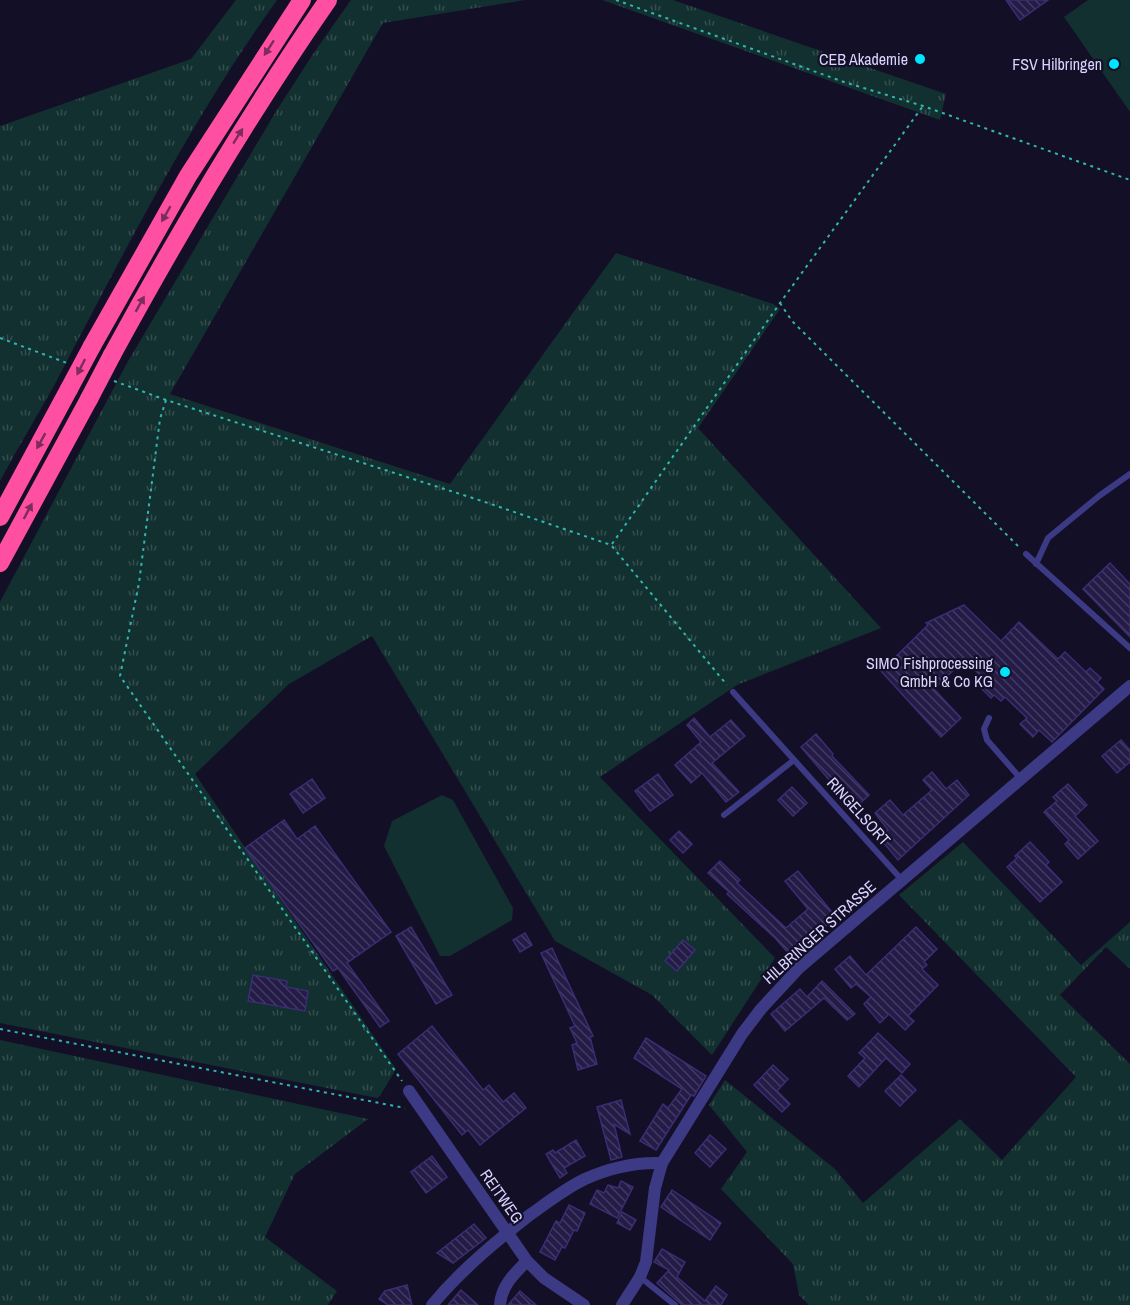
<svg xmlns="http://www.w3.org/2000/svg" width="1130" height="1305" font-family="'Archivo Narrow',sans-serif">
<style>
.grass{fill:url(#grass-tufts)}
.garden{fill:#12302f}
.building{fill:url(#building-back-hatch);stroke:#3b2d73;stroke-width:1.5}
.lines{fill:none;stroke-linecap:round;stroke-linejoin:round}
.path{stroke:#2fb8b0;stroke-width:2;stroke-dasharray:3 4.5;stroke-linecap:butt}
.service{stroke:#3d3a85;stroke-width:6}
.minor{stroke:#3d3a85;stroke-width:12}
.motorway{stroke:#ff4fa3;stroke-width:18}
.motorway-bridge{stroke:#ff4fa3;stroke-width:18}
.oneway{fill:#7d2c5e}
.poi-dot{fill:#00e5ff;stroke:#130f26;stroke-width:2}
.labels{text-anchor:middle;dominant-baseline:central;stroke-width:4.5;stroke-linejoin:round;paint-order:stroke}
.poi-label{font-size:16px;fill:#d9d4ff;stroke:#130f26;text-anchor:end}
.street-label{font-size:16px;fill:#d9d4ff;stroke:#130f26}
</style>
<defs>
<pattern id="grass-tufts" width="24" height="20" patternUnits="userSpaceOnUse" patternTransform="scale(1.5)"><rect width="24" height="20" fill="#12302f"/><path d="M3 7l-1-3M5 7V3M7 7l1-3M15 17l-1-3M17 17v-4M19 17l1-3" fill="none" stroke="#344d4e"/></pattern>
<pattern id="building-back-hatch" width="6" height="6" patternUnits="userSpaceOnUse" patternTransform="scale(1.5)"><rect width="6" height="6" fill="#241b47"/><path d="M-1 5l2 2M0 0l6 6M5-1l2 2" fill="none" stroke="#433b63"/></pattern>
</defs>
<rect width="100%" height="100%" fill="#130f26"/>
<!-- grass -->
<g class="grass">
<path d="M 236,0 L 277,0 C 191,120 124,252 56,382 C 38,415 18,447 0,481 L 0,126 L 191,59 Z"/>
<path d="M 351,0 L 525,0 L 383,23 L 170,394 L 450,484 L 616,253 L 773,304 L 780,309 L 698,428 L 881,628 L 737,685 L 600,777 L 775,958 L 712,1055 L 652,995 L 555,941 L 372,636 L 289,684 L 195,774 L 396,1069 L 380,1096 L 377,1098 L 0,1023 L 0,602 L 127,363 L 275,113 L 315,51 Z"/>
<path d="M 602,0 L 673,0 L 946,94 L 940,120 Z"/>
<path d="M 963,842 L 1081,965 L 1130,922 L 1130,969 L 1106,947 L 1060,995 L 1130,1064 L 1130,1305 L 809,1305 L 799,1295 L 793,1264 L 721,1189 L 747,1152 L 709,1105 L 725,1080 L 835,1169 L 863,1203 L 960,1119 L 1002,1160 L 1076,1077 L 899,895 Z"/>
<path d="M 0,1040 L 368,1119 L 295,1174 L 265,1237 L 337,1291 L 328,1305 L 0,1305 Z"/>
</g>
<!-- garden -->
<g class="garden">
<path d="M 1088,0 L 1130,0 L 1130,112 L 1064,17 Z"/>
<path d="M 442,795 L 453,800 L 513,908 L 512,920 L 450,956 L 440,956 L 384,846 L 392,821 Z"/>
</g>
<!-- building -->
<g class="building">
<path d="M 1006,0 L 1048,0 L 1020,20 Z"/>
<path d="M 1110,563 L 1130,584 L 1130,637 L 1083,589 Z"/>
<path d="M 964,605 L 1001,641 L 1019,622 L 1058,659 L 1065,652 L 1086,672 L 1090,668 L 1101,678 L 1097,682 L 1104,689 L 1052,742 L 1039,730 L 1033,737 L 1020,724 L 1027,718 L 1005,697 L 1001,701 L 994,695 L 991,698 L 975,682 L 981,676 L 964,660 L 934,689 L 961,718 L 941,737 L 881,671 L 928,625 L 926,623 Z"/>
<path d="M 694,718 L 710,737 L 731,720 L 745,736 L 712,763 L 739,792 L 726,802 L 702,773 L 691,783 L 675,765 L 701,742 L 687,725 Z"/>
<path d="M 816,734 L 833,754 L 832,756 L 869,795 L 854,809 L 801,747 Z"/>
<path d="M 1121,740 L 1130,750 L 1130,762 L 1117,773 L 1102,756 Z"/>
<path d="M 932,772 L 946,789 L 957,780 L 969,795 L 898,860 L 879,837 L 888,830 L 875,813 L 890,800 L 903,815 L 932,790 L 923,780 Z"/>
<path d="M 658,774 L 673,795 L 650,811 L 635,791 Z"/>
<path d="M 312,779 L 325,798 L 303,813 L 290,794 Z"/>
<path d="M 1068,784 L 1087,805 L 1075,816 L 1098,841 L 1078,859 L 1065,844 L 1069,840 L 1044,812 L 1057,801 L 1053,797 Z"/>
<path d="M 792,787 L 807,803 L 793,816 L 778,800 Z"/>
<path d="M 284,820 L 297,839 L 315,826 L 391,932 L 347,963 L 389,1021 L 380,1027 L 338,968 L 333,971 L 245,848 Z"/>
<path d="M 679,831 L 692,844 L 683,853 L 670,840 Z"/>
<path d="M 1030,842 L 1049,862 L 1046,865 L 1062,882 L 1040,902 L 1007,867 L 1017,858 L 1015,856 Z"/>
<path d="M 720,861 L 740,880 L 737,883 L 786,928 L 808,909 L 785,881 L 798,871 L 836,917 L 791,956 L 775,938 L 727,894 L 729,892 L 708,873 Z"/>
<path d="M 411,927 L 452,995 L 436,1004 L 396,936 Z"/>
<path d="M 916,927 L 937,949 L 924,962 L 927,965 L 922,969 L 938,985 L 908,1016 L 914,1021 L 905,1030 L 889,1014 L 880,1023 L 864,1004 L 871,997 L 856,984 L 851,988 L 835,969 L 850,956 L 866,975 Z"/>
<path d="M 525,933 L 532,945 L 520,952 L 513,940 Z"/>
<path d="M 683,940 L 695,950 L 677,971 L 665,961 Z"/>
<path d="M 552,948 L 593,1036 L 590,1037 L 597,1064 L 578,1070 L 572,1045 L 577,1043 L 570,1028 L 575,1026 L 541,953 Z"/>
<path d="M 253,975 L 287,981 L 286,987 L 308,991 L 305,1011 L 248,1001 Z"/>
<path d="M 822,981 L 855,1014 L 847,1020 L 824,998 L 785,1031 L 771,1014 L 800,989 L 807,997 Z"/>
<path d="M 432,1026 L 483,1090 L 489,1085 L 503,1102 L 514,1093 L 526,1108 L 480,1145 L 468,1130 L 462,1135 L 398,1054 Z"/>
<path d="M 878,1033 L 910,1064 L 902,1073 L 886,1058 L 859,1087 L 848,1076 L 865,1058 L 859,1053 Z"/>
<path d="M 646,1038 L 706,1076 L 694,1096 L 691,1095 L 656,1150 L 640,1141 L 663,1104 L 668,1108 L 682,1089 L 634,1058 Z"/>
<path d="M 773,1065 L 788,1079 L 777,1091 L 790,1104 L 782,1112 L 754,1085 Z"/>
<path d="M 901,1075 L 916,1090 L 900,1106 L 885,1091 Z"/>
<path d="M 621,1100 L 630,1134 L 614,1124 L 622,1157 L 611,1160 L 597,1107 Z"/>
<path d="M 710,1135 L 726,1149 L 710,1167 L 695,1153 Z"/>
<path d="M 576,1140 L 585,1156 L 564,1168 L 567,1173 L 560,1178 L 546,1154 L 553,1150 L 555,1153 Z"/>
<path d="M 432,1156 L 447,1177 L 426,1193 L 411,1172 Z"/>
<path d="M 621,1181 L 633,1187 L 617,1218 L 590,1204 L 597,1190 L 604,1193 L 608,1185 L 618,1188 Z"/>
<path d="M 672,1190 L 721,1223 L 710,1240 L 661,1207 Z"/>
<path d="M 569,1205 L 585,1213 L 577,1231 L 574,1230 L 565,1248 L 562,1247 L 555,1260 L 540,1252 L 556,1221 L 560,1223 Z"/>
<path d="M 622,1212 L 636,1220 L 630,1230 L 617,1223 Z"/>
<path d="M 474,1224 L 486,1238 L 453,1263 L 437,1253 Z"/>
<path d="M 662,1249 L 685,1262 L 677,1277 L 705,1301 L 716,1286 L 727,1295 L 721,1305 L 682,1305 L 657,1283 L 669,1270 L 654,1262 Z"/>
<path d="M 407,1285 L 412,1305 L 388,1305 L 379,1299 L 385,1291 Z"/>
<path d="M 461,1290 L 478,1305 L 448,1305 Z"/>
<path d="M 520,1291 L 536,1305 L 508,1305 Z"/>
</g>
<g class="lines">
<!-- path -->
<g class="path">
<path d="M 616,0 L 844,82 L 923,106 L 1130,180"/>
<path d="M 780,303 L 792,321 L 1021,549"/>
<path d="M 0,338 L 67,363"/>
<path d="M 114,381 L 166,400 L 482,501 L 611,545 L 727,685"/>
<path d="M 166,400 L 160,419 L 139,583 L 120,676 L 402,1081"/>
<path d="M 612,544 L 780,303 L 923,106"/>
<path d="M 0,1029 L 405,1108"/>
</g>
<!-- service -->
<g class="service">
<path d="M 1026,554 L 1130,648"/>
<path d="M 1036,564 L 1048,538 L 1099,496 L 1130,474"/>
<path d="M 733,692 L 902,880"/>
<path d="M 989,718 L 984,729 L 987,740 L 1021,779"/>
<path d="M 724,815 L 794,760"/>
<path d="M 640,1277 L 675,1305"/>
</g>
<!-- minor -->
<g class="minor">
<path d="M 409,1091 L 527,1261 L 544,1278 L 584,1305"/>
<path d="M 432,1305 C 461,1270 495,1242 531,1214 C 548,1202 566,1188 585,1179 C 609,1168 636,1162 662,1163"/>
<path d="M 500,1305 C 501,1286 515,1273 527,1261"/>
<path d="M 622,1305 L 640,1277 L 646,1262 L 655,1188 L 662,1163 L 742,1034 L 761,1009 L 799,968 L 1130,686"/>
</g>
<!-- motorway -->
<g class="motorway">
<path d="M 92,346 L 188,176 L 302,0"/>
<path d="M 112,355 C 179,232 248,115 328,0"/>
<path d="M 0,517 L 69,389"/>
<path d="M 0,563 L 89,399"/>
</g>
<!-- motorway-bridge -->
<g class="motorway-bridge">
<path d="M 69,389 L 92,346"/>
<path d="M 89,399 L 112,355"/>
</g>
</g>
<!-- one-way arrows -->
<defs><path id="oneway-solid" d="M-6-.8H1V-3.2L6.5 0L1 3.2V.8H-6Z" transform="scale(1.5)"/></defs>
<g class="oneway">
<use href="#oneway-solid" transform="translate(269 48) rotate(123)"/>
<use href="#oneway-solid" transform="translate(238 136) rotate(-58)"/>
<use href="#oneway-solid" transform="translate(166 214) rotate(120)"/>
<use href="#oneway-solid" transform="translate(140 304) rotate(-61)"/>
<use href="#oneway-solid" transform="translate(81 367) rotate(117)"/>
<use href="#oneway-solid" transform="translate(41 441) rotate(119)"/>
<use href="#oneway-solid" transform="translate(28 511) rotate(-62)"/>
</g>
<!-- markers -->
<g class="poi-dot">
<circle cx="920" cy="59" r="6"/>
<circle cx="1114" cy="64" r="6"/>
<circle cx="1005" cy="672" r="6"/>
</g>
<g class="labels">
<!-- poi labels -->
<g class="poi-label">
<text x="908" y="59">CEB Akademie</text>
<text x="1102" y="64">FSV Hilbringen</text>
<text x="993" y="663">SIMO Fishprocessing<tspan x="993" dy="18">GmbH &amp; Co KG</tspan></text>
</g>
<!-- street labels -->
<g class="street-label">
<text transform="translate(859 811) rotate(48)">RINGELSORT</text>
<text transform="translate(819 932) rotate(-42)">HILBRINGER STRASSE</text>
<text transform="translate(502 1196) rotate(55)">REITWEG</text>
</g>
</g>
</svg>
